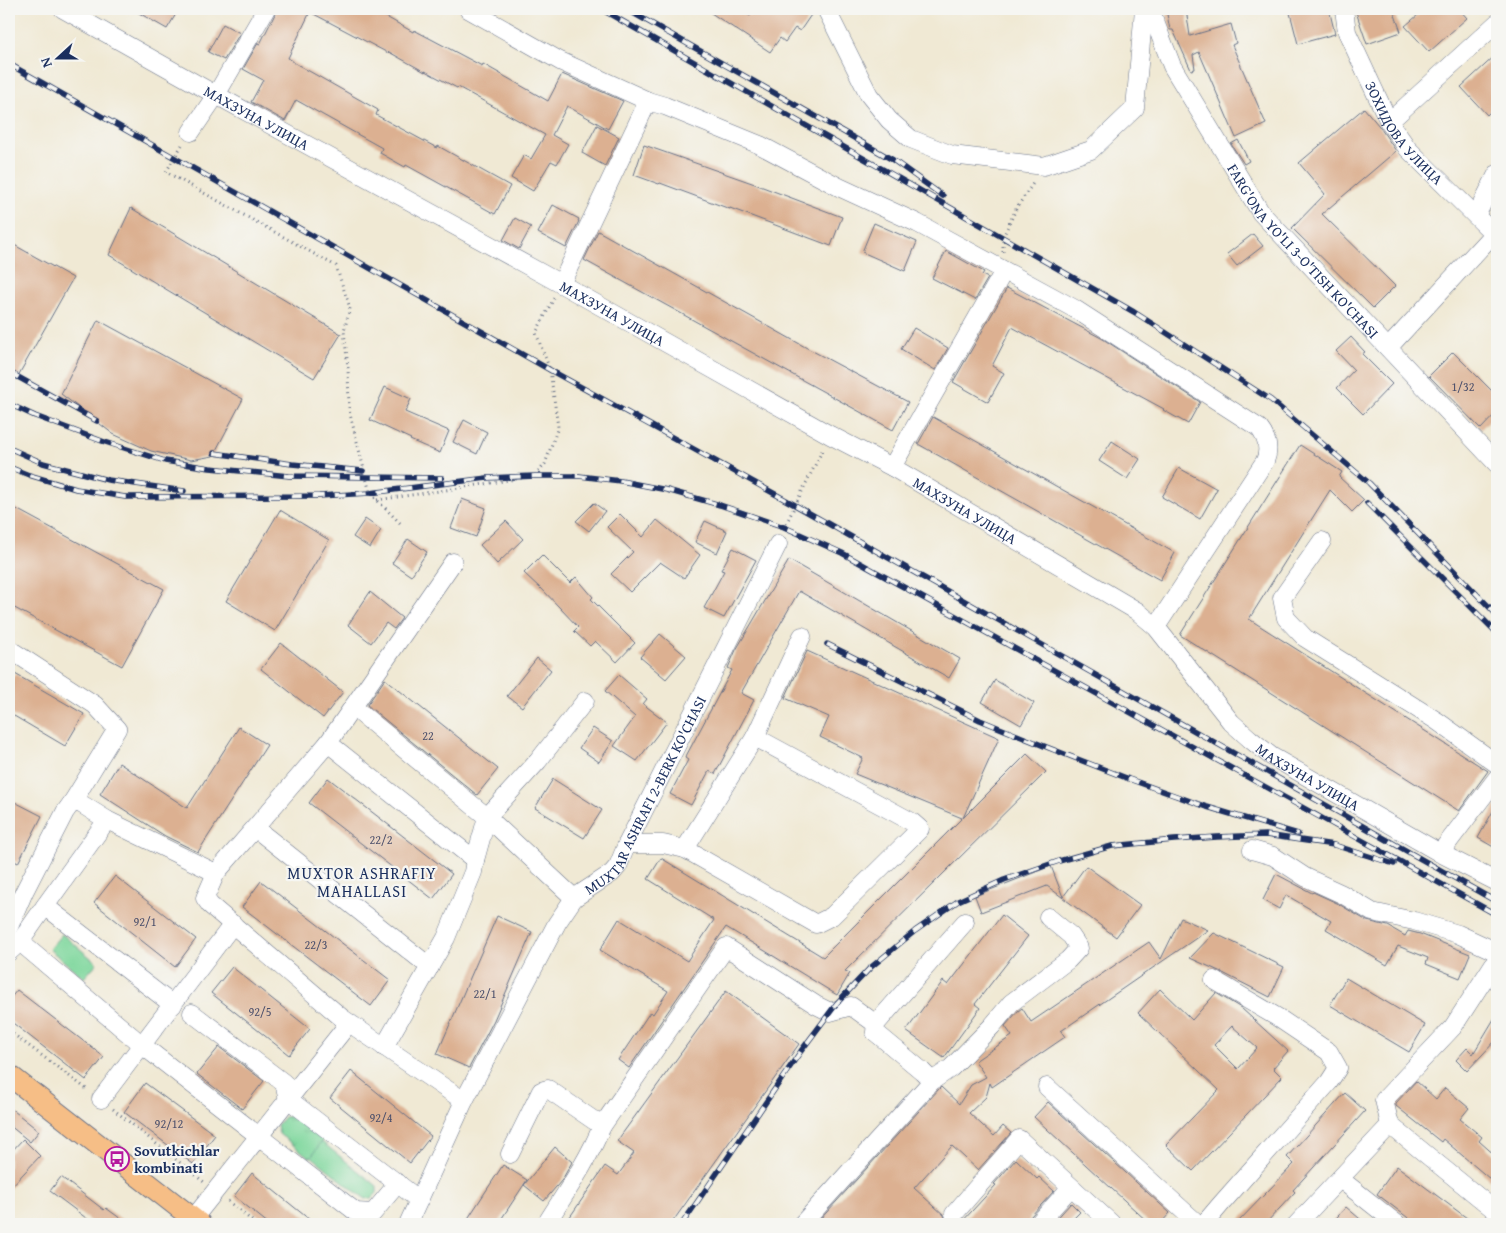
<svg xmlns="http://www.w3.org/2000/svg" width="1506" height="1233" font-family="'Gentium Book Plus',serif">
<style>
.grass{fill:#7ed79c;stroke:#4c837d}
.park{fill:url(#park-tufts);stroke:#4c837d}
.building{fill:#dcb091;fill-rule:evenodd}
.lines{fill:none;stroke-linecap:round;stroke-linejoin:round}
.minor-casing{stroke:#667087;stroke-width:19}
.major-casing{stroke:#667087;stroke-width:23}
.path{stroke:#667087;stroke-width:3;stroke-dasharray:1 4;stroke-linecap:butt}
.minor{stroke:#fff;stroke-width:18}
.major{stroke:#f6be86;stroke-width:21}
.rail-casing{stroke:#1b2f5e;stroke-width:5.5}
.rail{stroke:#f6f6f2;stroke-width:4;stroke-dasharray:11;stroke-linecap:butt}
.labels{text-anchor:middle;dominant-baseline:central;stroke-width:4.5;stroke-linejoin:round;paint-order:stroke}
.number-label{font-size:12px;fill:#4b4f6b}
.street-label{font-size:15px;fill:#1b2f5e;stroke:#f6f6f2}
.poi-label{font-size:15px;font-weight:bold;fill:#1b2f5e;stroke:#f6f6f2;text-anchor:start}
.neighbourhood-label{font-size:16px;letter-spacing:1px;fill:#1b2f5e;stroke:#f6f6f2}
</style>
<defs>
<pattern id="park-tufts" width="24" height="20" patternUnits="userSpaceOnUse" patternTransform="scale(1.25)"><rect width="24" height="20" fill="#7ed79c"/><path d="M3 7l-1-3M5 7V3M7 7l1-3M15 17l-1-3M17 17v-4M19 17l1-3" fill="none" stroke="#6cb989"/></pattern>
</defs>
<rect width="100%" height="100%" fill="#f6f6f2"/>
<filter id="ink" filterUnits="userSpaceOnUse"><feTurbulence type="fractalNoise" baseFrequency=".02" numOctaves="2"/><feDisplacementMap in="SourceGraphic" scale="10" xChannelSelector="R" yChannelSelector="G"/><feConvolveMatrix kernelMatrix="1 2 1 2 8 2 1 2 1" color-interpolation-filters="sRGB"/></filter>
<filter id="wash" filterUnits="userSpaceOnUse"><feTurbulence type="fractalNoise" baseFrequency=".0096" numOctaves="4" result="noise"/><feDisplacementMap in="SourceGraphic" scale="20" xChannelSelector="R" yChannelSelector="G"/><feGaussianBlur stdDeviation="1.12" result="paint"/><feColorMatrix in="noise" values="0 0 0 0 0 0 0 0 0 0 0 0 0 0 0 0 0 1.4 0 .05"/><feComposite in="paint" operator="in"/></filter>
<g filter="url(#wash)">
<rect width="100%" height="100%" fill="#f0e9d4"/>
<!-- grass -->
<g class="grass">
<path d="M 62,934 L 97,963 L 84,978 L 49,949 Z"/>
<path d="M 322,1142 L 377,1186 L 377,1193 L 372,1198 L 366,1199 L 356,1192 L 311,1156 Z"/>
</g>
<!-- park -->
<path class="park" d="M 292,1116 L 323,1140 L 310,1158 L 279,1134 L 277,1125 L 284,1117 Z"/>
<g id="blocks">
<!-- building -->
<g class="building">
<path d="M 132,9 L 179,9 L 167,29 Z"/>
<path d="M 277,9 L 372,9 L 413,32 L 414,30 L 482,66 L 483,64 L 548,101 L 562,74 L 623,101 L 608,129 L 567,106 L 552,135 L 568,144 L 557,164 L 551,161 L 533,191 L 511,178 L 524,155 L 531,159 L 545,135 L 458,87 L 457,88 L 425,71 L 425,72 L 389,52 L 388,53 L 310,12 L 288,58 L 293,61 L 293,62 L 378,110 L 376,115 L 437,148 L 438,146 L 510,186 L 495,214 L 406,165 L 405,167 L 380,153 L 382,148 L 296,100 L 285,121 L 251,102 L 263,80 L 243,69 L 258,43 L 260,44 L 275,14 Z"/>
<path d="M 705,9 L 740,9 L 750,16 L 756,9 L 815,9 L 800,31 L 795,28 L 785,42 L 780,38 L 770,52 Z"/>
<path d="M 1166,9 L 1186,9 L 1190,36 L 1231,24 L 1236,43 L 1232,45 L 1266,124 L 1236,138 L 1199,52 L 1193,55 L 1195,69 L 1191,70 L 1173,30 L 1170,30 Z"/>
<path d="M 1289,9 L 1329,9 L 1335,34 L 1298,44 Z"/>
<path d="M 1355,9 L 1393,9 L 1401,32 L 1367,44 Z"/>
<path d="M 1425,9 L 1459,9 L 1467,18 L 1429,52 L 1405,26 Z"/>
<path d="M 223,24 L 240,33 L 224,60 L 208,52 Z"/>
<path d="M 1497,54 L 1497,105 L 1487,115 L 1461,87 Z"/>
<path d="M 1364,108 L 1379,126 L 1396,151 L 1322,214 L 1395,286 L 1373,308 L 1292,228 L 1325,194 L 1299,163 Z"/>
<path d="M 597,125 L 619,137 L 605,166 L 582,153 Z"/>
<path d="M 1238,140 L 1249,161 L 1244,164 L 1231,144 Z"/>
<path d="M 644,145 L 752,183 L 842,217 L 831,246 L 730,208 L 730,209 L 660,183 L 659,184 L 634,175 Z"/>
<path d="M 553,205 L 579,219 L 578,221 L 579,221 L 566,248 L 538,233 Z"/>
<path d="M 131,208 L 341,334 L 314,378 L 109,255 Z"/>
<path d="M 515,218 L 531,227 L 519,249 L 503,240 Z"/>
<path d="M 874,223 L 917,242 L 905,271 L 862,252 Z"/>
<path d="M 598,231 L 807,348 L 908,402 L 893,430 L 584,260 Z"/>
<path d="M 1253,234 L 1263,246 L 1237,266 L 1227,254 Z"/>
<path d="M 9,242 L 73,278 L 18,376 L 9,371 Z"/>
<path d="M 946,251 L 984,272 L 982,275 L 988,278 L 975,300 L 932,278 Z"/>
<path d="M 1007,288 L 1103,339 L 1200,402 L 1188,424 L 1163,410 L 1164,409 L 1012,327 L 992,366 L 1004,373 L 988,402 L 953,382 Z"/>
<path d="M 98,320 L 243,399 L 213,456 L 191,460 L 151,451 L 113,434 L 61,394 Z"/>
<path d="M 914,328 L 948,348 L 935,370 L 901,349 Z"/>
<path d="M 1351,337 L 1365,352 L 1362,354 L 1392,384 L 1363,414 L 1337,388 L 1354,370 L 1336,351 Z"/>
<path d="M 1453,352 L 1497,396 L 1497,412 L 1481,429 L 1429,376 Z"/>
<path d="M 385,387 L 411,399 L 405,412 L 449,431 L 440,453 L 410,440 L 411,439 L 370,420 Z"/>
<path d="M 933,417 L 1175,553 L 1160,580 L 918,444 Z"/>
<path d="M 464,420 L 487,432 L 477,454 L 453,442 Z"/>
<path d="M 1112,441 L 1140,459 L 1127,479 L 1099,461 Z"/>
<path d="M 1300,445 L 1342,472 L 1339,477 L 1364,500 L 1352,512 L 1330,490 L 1249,619 L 1488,771 L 1459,811 L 1180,635 Z"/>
<path d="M 1179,468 L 1217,489 L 1200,519 L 1162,497 Z"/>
<path d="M 462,499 L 486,508 L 476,537 L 451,528 Z"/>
<path d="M 594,503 L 605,511 L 589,531 L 576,521 Z"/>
<path d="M 9,505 L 164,589 L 122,666 L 9,605 Z"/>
<path d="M 280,510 L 329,540 L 275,631 L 226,601 Z"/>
<path d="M 620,514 L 643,537 L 657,520 L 700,555 L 684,578 L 660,562 L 630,592 L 611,574 L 633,552 L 607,527 Z"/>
<path d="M 365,519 L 381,530 L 370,548 L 353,537 Z"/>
<path d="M 506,521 L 523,539 L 497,564 L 480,545 Z"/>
<path d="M 705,521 L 727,531 L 717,553 L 695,542 Z"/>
<path d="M 408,539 L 427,552 L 411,576 L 392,563 Z"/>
<path d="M 733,548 L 756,560 L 724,618 L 704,608 L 724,571 L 721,570 Z"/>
<path d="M 542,555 L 570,583 L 576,577 L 593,597 L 591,599 L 635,643 L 617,662 L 595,641 L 590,646 L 574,631 L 578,627 L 541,588 L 541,589 L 524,573 Z"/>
<path d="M 789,560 L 960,659 L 949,678 L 799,591 L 741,693 L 754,700 L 715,774 L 709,771 L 691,805 L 670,794 L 688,760 L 685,758 L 732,670 L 728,668 L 736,650 Z"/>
<path d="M 370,592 L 402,618 L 394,629 L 386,623 L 371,643 L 348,625 Z"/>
<path d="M 660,634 L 686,656 L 666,679 L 640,657 Z"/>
<path d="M 281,643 L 343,692 L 323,718 L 261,669 Z"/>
<path d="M 807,651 L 999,738 L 963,818 L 1027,754 L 1046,772 L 845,971 L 850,973 L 837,995 L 726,927 L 629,1068 L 618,1060 L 650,1012 L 653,1014 L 668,991 L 600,950 L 619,919 L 687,961 L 714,920 L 648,879 L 661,858 L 823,957 L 962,818 L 855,774 L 863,758 L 820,737 L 829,717 L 785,698 Z"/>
<path d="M 537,658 L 551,670 L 522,707 L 507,696 Z"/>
<path d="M 15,674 L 84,714 L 65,746 L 9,713 L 9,685 Z"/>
<path d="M 619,675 L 647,699 L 643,704 L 667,722 L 637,761 L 614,746 L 635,717 L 605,691 Z"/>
<path d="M 385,679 L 498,769 L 477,795 L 367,705 Z"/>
<path d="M 995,680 L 1034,703 L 1021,725 L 982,702 Z"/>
<path d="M 239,727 L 267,745 L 198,852 L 165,836 L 100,794 L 119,763 L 187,808 Z"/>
<path d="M 593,728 L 613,741 L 599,762 L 579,748 Z"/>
<path d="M 328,778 L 452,874 L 433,899 L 309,803 Z"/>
<path d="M 553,779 L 602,810 L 584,838 L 535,808 Z"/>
<path d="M 9,799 L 42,816 L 18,863 L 9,858 Z"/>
<path d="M 1497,804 L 1497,849 L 1478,838 Z"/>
<path d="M 1051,866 L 1063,897 L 1086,866 L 1140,905 L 1116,937 L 1047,886 L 981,912 L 975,896 Z"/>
<path d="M 1276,874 L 1312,893 L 1313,892 L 1337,903 L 1367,921 L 1388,926 L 1405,936 L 1408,931 L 1420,934 L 1470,954 L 1460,978 L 1426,964 L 1428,958 L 1398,946 L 1387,965 L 1326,929 L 1331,921 L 1286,895 L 1279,909 L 1263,900 Z"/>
<path d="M 115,876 L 196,939 L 175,967 L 94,903 Z"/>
<path d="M 261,881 L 390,980 L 371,1006 L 242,907 Z"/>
<path d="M 1002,915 L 1028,936 L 975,1004 L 980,1008 L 944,1058 L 906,1031 L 943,981 L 948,985 Z"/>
<path d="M 497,916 L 532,932 L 494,1020 L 469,1068 L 437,1054 Z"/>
<path d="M 1181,918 L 1208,930 L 1061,1031 L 1065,1037 L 992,1087 L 990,1083 L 986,1097 L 969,1113 L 994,1136 L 1003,1126 L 1011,1133 L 978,1170 L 952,1146 L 914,1188 L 944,1215 L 947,1222 L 951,1224 L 816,1224 L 939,1089 L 941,1087 L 959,1104 L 971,1085 L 986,1077 L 975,1061 L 1012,1036 L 1005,1026 L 1018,1011 L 1022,1008 L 1031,1022 L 1149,942 L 1161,959 Z"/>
<path d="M 1214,933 L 1284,967 L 1270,997 L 1219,971 L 1190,958 Z"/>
<path d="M 232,967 L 310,1029 L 289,1055 L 211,993 Z"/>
<path d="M 1346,978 L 1425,1025 L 1409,1052 L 1330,1005 Z"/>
<path d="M 1160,989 L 1192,1020 L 1216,993 L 1241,1008 L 1288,1051 L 1273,1068 L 1282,1077 L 1193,1171 L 1166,1145 L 1219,1090 L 1138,1013 ZM 1232,1026 L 1257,1048 L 1238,1069 L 1214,1045 Z"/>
<path d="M 17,990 L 104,1057 L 86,1080 L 9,1020 L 9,1000 Z"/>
<path d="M 726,991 L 799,1044 L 671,1224 L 565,1224 L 605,1166 L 618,1175 L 634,1153 L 617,1141 Z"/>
<path d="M 1497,1014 L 1497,1039 L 1467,1071 L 1456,1060 L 1467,1048 L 1473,1054 Z"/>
<path d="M 219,1047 L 264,1081 L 242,1109 L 197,1074 Z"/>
<path d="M 351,1071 L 431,1136 L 410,1163 L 330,1098 Z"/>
<path d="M 1416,1081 L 1436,1099 L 1445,1088 L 1469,1108 L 1460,1119 L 1482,1137 L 1479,1141 L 1497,1157 L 1497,1185 L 1443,1139 L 1441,1142 L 1396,1106 L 1396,1103 Z"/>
<path d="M 145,1083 L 215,1135 L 193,1164 L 124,1112 Z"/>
<path d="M 1345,1093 L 1365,1111 L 1293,1190 L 1295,1192 L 1265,1224 L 1236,1224 L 1294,1164 L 1287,1157 Z"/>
<path d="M 1048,1102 L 1170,1213 L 1160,1224 L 1150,1224 L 1034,1117 Z"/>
<path d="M 9,1107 L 39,1131 L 30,1142 L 9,1125 Z"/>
<path d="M 23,1139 L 40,1156 L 9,1189 L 9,1154 Z"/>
<path d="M 555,1147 L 572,1162 L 562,1180 L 544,1201 L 524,1185 Z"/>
<path d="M 1016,1159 L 1037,1179 L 1039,1177 L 1054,1191 L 1030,1217 L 1028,1224 L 960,1224 L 996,1185 L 994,1184 Z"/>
<path d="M 503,1165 L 527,1180 L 498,1224 L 475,1224 L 467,1220 Z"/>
<path d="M 1397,1166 L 1475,1224 L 1416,1224 L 1377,1194 Z"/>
<path d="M 252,1173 L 315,1224 L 269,1224 L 234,1196 Z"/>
<path d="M 61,1177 L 104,1210 L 106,1208 L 128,1224 L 94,1224 L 50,1191 Z"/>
<path d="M 1071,1203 L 1080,1212 L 1068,1224 L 1052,1224 Z"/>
<path d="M 1346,1207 L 1366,1224 L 1331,1224 Z"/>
</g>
</g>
</g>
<g filter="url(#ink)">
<use href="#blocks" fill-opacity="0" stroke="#667087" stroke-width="1"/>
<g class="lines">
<defs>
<g id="minor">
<path id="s1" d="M 63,9 L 216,95 L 561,284 L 830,435 L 892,467 L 1137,611 L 1156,627 L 1231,722 L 1250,739 L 1271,756 L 1440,853 L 1497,882"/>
<path d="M 468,9 L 560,61 L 648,101 L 665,106 L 760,145 L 839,187 L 917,223 L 1075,309 L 1259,428 C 1267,438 1270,449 1265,461 L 1156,627"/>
<path d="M 826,9 L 869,95 L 889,120 L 911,139 L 952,155 L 1044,166 L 1091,150 L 1135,108 L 1144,9"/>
<path id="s2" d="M 1150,9 L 1172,66 L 1261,213 L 1497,464"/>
<path id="s3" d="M 1344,9 L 1347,32 L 1389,122 L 1408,149 L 1497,237"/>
<path d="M 1389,122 L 1497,23"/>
<path d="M 191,132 L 216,95 L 266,9"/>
<path d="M 1476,216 L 1497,174"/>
<path d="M 561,284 L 648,101"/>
<path d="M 1388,348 L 1494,233"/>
<path d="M 892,467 L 1004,271"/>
<path d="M 1322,541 L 1282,598 L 1286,618 L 1305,638 L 1437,721 L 1497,764"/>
<path d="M 9,649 L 95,705 L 117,729 L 73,801"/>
<path d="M 353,707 L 487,817 L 574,898"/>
<path d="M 328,743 L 475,860 L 487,817 L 538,761 L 585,701"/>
<path d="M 255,828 L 430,967"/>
<path d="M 627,844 L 663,844 L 685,849 L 816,924 L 832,916 L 920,829 L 912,822 L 755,737"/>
<path d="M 685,849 L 755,737 L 802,636"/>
<path d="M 1252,850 L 1273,856 L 1305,877 L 1342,894 L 1372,912 L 1414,921 L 1458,934 L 1497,952"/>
<path d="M 1440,853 L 1497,778"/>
<path d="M 216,873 L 205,898 L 210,905 L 342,1018 L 464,1101"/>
<path d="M 45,906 L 173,1005"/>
<path d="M 9,927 L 24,892 L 65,812 L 73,801 L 83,805 L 107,820"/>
<path d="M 20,942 L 142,1045 L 356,1212 L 373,1213 L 398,1183"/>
<path d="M 9,952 L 20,942 L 45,906 L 107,820 L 216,873 L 328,743 L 453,562"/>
<path d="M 192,1013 L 284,1083 L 288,1099 L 419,1200"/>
<path d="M 384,1047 L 446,938 L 473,872 L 475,860"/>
<path d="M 932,1081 L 951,1068 L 992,1026 L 1011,1003 L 1068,960 L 1079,948 L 1071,936 L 1048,917"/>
<path d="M 1047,1087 L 1198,1224"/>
<path d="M 101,1099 L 233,924"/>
<path d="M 1390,1125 L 1497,1212"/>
<path d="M 510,1154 L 541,1091 L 548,1089 L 602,1126 L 726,947 L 816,1005 L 830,1012 L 851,1006 L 876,1024"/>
<path d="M 1344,1182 L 1397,1224"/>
<path d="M 954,1214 L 1019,1139 L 1112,1224"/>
<path d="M 193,1219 L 349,1023"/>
<path id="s4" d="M 408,1224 L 464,1101 L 557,923 L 574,898 L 612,873 L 618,866 L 627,844 L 778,544"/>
<path d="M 546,1224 C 566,1192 588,1161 602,1126"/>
<path d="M 802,1224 L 932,1081 L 922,1071 L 875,1032 L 876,1024 L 965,922"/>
<path d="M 1038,1224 L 1071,1187"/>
<path d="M 1204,1224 L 1221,1204 L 1329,1082 L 1338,1068 L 1329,1052 L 1277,1017 L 1214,980"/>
<path d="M 1297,1224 L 1390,1125 L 1384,1100 L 1453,1027 L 1497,959"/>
</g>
<path id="major" d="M 9,1075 L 200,1224"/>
</defs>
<!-- minor casing -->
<use href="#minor" class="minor-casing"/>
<!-- major casing -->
<use href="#major" class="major-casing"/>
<!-- path -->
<g class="path">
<path d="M 182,145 L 166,172 L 336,266 L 350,308 L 344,331 L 348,368 L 349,410 L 370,493 L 402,525"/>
<path d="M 1003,252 L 1003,237 L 1017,207 L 1034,182"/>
<path d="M 377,500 L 446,490 L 535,476 L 545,464 L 558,427 L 550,370 L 536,333 L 554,298"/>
<path d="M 784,528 L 823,449"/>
<path d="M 9,1031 L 88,1090"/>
<path d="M 113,1109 L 204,1182"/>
<path d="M 228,1201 L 256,1224"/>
</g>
<!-- minor -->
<use href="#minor" class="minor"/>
<!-- major -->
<use href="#major" class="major"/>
<defs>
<g id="rail">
<path d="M 601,9 L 1134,312 L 1271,400 L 1369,483 L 1497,615"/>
<path d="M 626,9 L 893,160 L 943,196"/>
<path d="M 9,64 L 550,370 L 795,505 L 1497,902"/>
<path d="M 9,372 L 97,421"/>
<path d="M 9,404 L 35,416 L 102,441 L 165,461 L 210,468 L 289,476 L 442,478"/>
<path d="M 9,448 L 43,463 L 108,480 L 184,491"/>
<path d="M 214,453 L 292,464 L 363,471"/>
<path d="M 9,467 L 29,475 L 76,489 L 125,497 L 319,496 L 370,493 L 487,478 L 535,476 L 579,476 L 621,481 L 667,490 L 720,505 L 784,527 L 842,553 L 1497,915"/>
<path d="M 1367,503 L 1497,633"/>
<path d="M 827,644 L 980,720 L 1049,748 L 1129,779 L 1207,807 L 1298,834"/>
<path d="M 682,1224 L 801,1051 L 837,1003 L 870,968 L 915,931 L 958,901 L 1004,880 L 1059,861 L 1112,846 L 1174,840 L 1217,837 L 1266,835 L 1334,845 L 1394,864"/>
</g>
</defs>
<!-- rail casing -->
<use href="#rail" class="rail-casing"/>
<!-- rail -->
<use href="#rail" class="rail"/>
</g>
</g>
<!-- icons -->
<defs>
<symbol id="bus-ring" viewBox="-11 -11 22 22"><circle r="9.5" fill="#f6f6f2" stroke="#b5179e" stroke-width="1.5"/><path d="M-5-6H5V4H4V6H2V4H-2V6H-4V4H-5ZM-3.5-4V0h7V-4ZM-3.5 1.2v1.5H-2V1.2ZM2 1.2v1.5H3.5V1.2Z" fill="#b5179e"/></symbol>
</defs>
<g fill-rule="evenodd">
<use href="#bus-ring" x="103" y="1145" width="28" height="28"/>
</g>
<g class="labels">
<!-- number labels -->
<g class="number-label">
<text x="1463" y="386">1/32</text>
<text x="428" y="735">22</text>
<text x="381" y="839">22/2</text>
<text x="145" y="921">92/1</text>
<text x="316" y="944">22/3</text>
<text x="485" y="993">22/1</text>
<text x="260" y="1011">92/5</text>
<text x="381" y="1117">92/4</text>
<text x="169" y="1123">92/12</text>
</g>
<!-- street labels -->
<g class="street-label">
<text stroke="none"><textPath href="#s1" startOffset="222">МАХЗУНА УЛИЦА</textPath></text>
<text stroke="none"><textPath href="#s3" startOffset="140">ЗОХИДОВА УЛИЦА</textPath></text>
<text stroke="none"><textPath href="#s2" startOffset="289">FARG'ONA YO'LI 3-O'TISH KO'CHASI</textPath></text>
<text stroke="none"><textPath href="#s1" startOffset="628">МАХЗУНА УЛИЦА</textPath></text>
<text stroke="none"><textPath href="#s1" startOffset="1032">МАХЗУНА УЛИЦА</textPath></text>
<text stroke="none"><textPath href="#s1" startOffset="1472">МАХЗУНА УЛИЦА</textPath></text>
<text stroke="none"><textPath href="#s4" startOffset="495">MUXTAR ASHRAFI 2-BERK KO'CHASI</textPath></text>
</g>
<!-- poi labels -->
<g class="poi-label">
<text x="134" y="1150">Sovutkichlar<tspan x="134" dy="17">kombinati</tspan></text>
</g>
<!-- neighbourhood labels -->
<g class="neighbourhood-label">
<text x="362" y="873">MUXTOR ASHRAFIY<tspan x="362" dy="18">MAHALLASI</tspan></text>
</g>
</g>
<!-- margin -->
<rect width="1506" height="1233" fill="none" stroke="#f6f6f2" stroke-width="30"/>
<!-- north arrow -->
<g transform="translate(58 58) rotate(249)" stroke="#f6f6f2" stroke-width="4" paint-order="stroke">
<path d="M0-4L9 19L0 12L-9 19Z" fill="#1b2f5e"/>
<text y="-8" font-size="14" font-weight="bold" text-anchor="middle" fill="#1b2f5e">N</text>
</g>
</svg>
